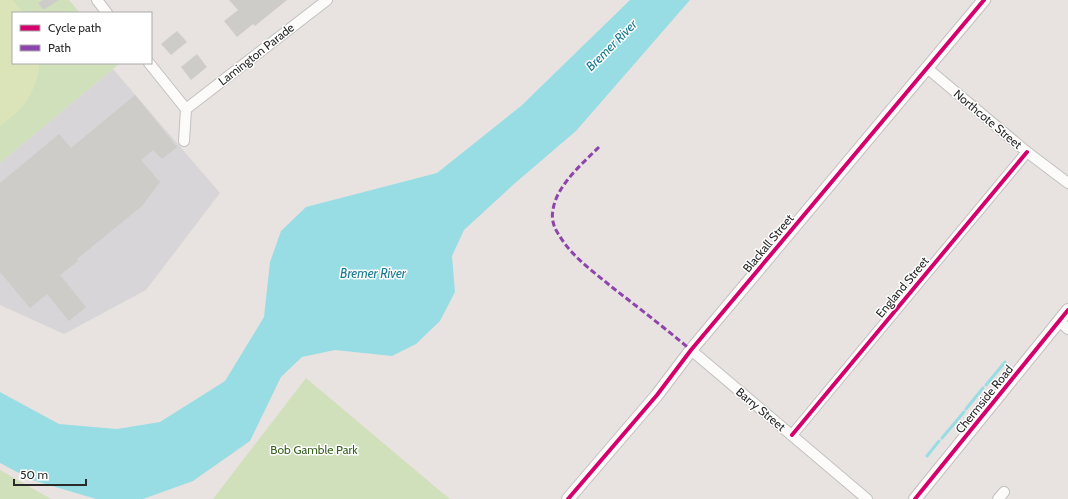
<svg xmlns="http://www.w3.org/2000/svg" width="1068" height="499" font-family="Cabin,sans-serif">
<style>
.industrial{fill:#d7d5d7}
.green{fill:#d0e0bb}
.pitch{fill:#dbe4b9}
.water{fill:#99dde4}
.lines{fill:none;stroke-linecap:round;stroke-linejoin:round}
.stream{stroke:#99dde4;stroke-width:3}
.building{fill:#ceccc9}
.minor-casing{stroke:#c2c1c1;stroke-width:12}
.tertiary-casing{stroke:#c2c1c1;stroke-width:14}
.minor{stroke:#fcfbfa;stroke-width:10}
.tertiary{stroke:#fcfbfa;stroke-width:12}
.quiet{stroke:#8e44ad;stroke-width:3;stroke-dasharray:6 3;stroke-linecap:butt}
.cycleway-casing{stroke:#fff;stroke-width:6}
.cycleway{stroke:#d6006c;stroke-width:4}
.labels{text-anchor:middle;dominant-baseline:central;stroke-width:3;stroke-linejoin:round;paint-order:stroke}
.street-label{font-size:12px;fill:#2a2a2a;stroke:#fff}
.park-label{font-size:12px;fill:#37611f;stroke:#fff}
.water-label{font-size:13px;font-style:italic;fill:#177a91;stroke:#fff}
</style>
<rect width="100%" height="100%" fill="#e8e3e0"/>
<!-- industrial -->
<path class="industrial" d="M 113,69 L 220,193 L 146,290 L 64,334 L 0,305 L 0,163 Z"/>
<!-- green -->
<g class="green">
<path d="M 0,0 L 69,0 L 80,13 L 13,13 L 13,63 L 120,63 L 0,163 Z"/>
<path d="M 306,378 L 439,490 L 450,499 L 213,499 Z"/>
<path d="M 0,470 L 51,499 L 0,499 Z"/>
</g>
<!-- pitch -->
<path class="pitch" d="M 0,0 L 12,0 L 24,13 L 13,13 L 13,63 L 39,63 C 40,76 32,94 24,105 C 18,113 8,119 0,126 Z"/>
<!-- water -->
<path class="water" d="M 630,0 L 690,0 L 576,131 L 514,184 L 464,230 L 452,256 L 455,292 L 440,321 L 416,344 L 392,356 L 335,350 L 302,357 L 281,377 L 250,441 L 193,481 L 143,499 L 96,499 L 32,480 L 0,463 L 0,392 L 59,424 L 117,429 L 160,422 L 225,381 L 264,317 L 270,262 L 281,231 L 306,207 L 437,173 L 521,106 Z"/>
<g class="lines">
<!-- stream -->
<g class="stream">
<path d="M 986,385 L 1005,362"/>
<path d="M 966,409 L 983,388"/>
<path d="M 942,438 L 964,412"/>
<path d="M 927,456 L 939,441"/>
</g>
</g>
<!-- building -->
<g class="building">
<path d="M 43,0 L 59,0 L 43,10 L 38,3 Z"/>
<path d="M 229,0 L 287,0 L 255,26 L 253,24 L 237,37 L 224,21 L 238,10 Z"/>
<path d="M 177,31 L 187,42 L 171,55 L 161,44 Z"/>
<path d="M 197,54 L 207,67 L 191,80 L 181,67 Z"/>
<path d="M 135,95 L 177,147 L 162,159 L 153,150 L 141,160 L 160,182 L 142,206 L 77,259 L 78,261 L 60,275 L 86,307 L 69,321 L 47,294 L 30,308 L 0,272 L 0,183 L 59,134 L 71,148 Z"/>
</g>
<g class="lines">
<defs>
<g id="minor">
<path d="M 97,0 L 107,13"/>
<path d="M 149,63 L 186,109"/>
<path d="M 927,68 L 1027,152 L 1068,183"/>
<path d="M 186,109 L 327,0"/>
<path d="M 184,141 L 186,109"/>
<path d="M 1059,321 L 1068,329"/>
<path d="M 691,350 L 867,499"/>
<path d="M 792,435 L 1027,152"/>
<path d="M 998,499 L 1004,492"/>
</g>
<g id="tertiary">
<path d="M 568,499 L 657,395 L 691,350 L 984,0"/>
<path d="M 915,499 L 1068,310"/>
</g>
</defs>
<!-- minor casing -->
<use href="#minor" class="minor-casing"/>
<!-- tertiary casing -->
<use href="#tertiary" class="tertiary-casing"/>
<!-- minor -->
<use href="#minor" class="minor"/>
<!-- tertiary -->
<use href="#tertiary" class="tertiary"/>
<!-- quiet -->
<path class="quiet" d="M 599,147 C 583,163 556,186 553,210 C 551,219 554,228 559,235 C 572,257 594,272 613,288 C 639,308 666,329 691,350"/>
<defs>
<g id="cycleway">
<path d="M 792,435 L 1027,152"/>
<path d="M 568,499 L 657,395 L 691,350 L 984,0"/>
<path d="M 915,499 L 1068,310"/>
</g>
</defs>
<!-- cycleway casing -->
<use href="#cycleway" class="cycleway-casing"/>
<!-- cycleway -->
<use href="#cycleway" class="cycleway"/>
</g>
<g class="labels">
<!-- street labels -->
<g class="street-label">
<text transform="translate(256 54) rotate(-38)">Lamington Parade</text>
<text transform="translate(988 119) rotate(40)">Northcote Street</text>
<text transform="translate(768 243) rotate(-50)">Blackall Street</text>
<text transform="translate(902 287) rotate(-50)">England Street</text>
<text transform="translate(984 399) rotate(-51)">Chermside Road</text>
<text transform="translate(761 409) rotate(40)">Barry Street</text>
</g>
<!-- park labels -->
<g class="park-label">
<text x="314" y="449">Bob Gamble Park</text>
</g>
<!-- water labels -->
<g class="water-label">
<text transform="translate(611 45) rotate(-45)">Bremer River</text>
<text x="373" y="273">Bremer River</text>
</g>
</g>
<!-- legend -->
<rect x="12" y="12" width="140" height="52" fill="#ffffff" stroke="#aaaaaa"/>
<rect x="20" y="25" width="20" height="6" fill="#d6006c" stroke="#aaaaaa"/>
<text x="48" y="32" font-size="12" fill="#2a2a2a">Cycle path</text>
<rect x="20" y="45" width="20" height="6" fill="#8e44ad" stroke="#aaaaaa"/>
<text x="48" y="52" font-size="12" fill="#2a2a2a">Path</text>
<!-- scale -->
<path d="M14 479v6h72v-6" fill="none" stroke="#2a2a2a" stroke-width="2"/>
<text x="20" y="479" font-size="12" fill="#2a2a2a" stroke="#ffffff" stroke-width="3" paint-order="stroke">50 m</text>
</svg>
